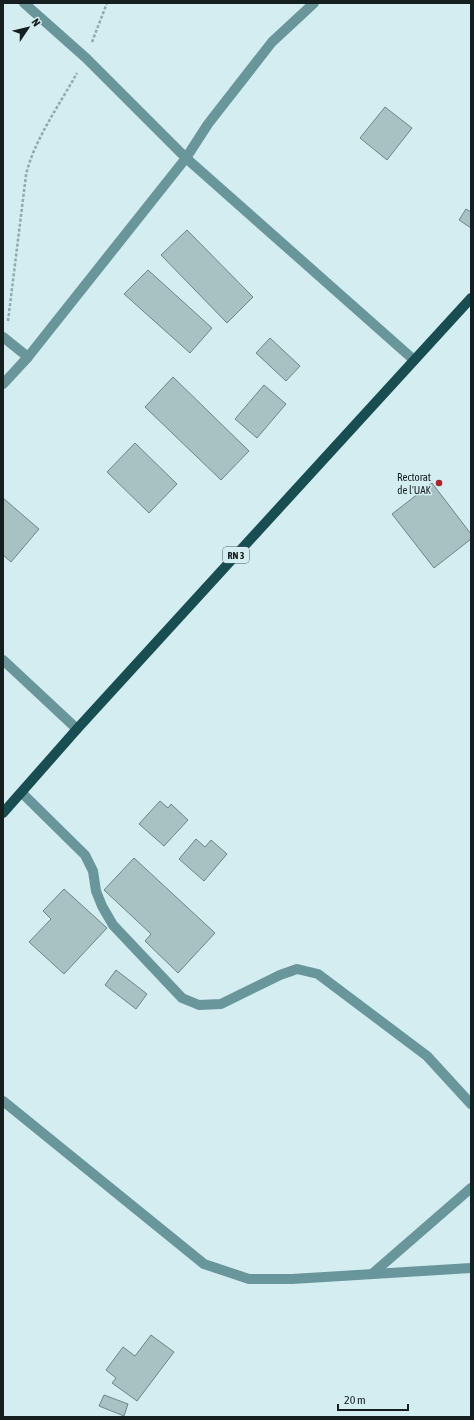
<svg xmlns="http://www.w3.org/2000/svg" width="474" height="1420" font-family="'Asap Condensed',sans-serif">
<style>
.building{fill:#a8c2c4;stroke:#6d8588}
.lines{fill:none;stroke-linecap:round;stroke-linejoin:round}
.path{stroke:#94a9ab;stroke-width:2.5;stroke-dasharray:3 2;stroke-linecap:butt}
.minor{stroke:#69969a;stroke-width:10}
.primary{stroke:#184d52;stroke-width:10}
.poi-dot{fill:#b22029;stroke:#d3edf0;stroke-width:1.5}
.labels{text-anchor:middle;dominant-baseline:central;stroke-width:3;stroke-linejoin:round;paint-order:stroke}
.shield{fill:#d3edf0;stroke:#4e5d5e;stroke-width:1}
.shield-label{font-size:10px;font-weight:bold;fill:#151f20}
.poi-label{font-size:11px;fill:#151f20;stroke:#d3edf0;text-anchor:end}
</style>
<rect width="100%" height="100%" fill="#d3edf0"/>
<!-- building -->
<g class="building">
<path d="M 385,107 L 412,128 L 387,160 L 360,138 Z"/>
<path d="M 466,209 L 471,212 L 471,228 L 459,220 Z"/>
<path d="M 187,230 L 253,297 L 227,323 L 161,255 Z"/>
<path d="M 148,270 L 212,328 L 190,353 L 124,294 Z"/>
<path d="M 270,338 L 300,366 L 286,381 L 256,353 Z"/>
<path d="M 173,377 L 249,451 L 221,480 L 145,407 Z"/>
<path d="M 264,385 L 286,404 L 257,438 L 235,419 Z"/>
<path d="M 135,443 L 177,484 L 149,513 L 107,472 Z"/>
<path d="M 432,483 L 471,534 L 471,539 L 434,568 L 392,514 Z"/>
<path d="M 3,498 L 39,529 L 11,562 L 3,555 Z"/>
<path d="M 160,801 L 168,808 L 171,804 L 188,820 L 164,846 L 139,824 Z"/>
<path d="M 196,839 L 205,847 L 211,840 L 227,854 L 204,881 L 179,859 Z"/>
<path d="M 134,858 L 215,933 L 178,973 L 145,941 L 151,934 L 104,890 Z"/>
<path d="M 64,889 L 107,928 L 64,974 L 29,942 L 51,919 L 43,911 Z"/>
<path d="M 116,970 L 147,994 L 136,1009 L 105,985 Z"/>
<path d="M 151,1335 L 174,1352 L 137,1401 L 112,1383 L 116,1378 L 106,1370 L 123,1347 L 135,1356 Z"/>
<path d="M 104,1395 L 128,1404 L 124,1416 L 99,1406 Z"/>
</g>
<g class="lines">
<!-- path -->
<g class="path">
<path d="M 92,42 L 107,3"/>
<path d="M 8,321 L 26,175 C 33,142 60,104 77,73"/>
</g>
<!-- minor -->
<g class="minor">
<path d="M 24,3 L 86,58 L 186,158 L 414,360"/>
<path d="M 3,337 L 28,357"/>
<path d="M 3,384 L 28,357 L 186,158 L 208,124 L 272,42 L 314,3"/>
<path d="M 3,660 L 77,729"/>
<path d="M 22,793 L 85,855 L 93,871 L 96,891 L 102,906 L 113,925 L 182,998 L 199,1005 L 221,1004 L 280,975 L 297,969 L 318,974 L 427,1056 L 471,1104"/>
<path d="M 3,1101 L 204,1264 L 249,1279 L 292,1279 L 471,1268"/>
<path d="M 372,1274 L 471,1188"/>
</g>
<!-- primary -->
<path class="primary" d="M 3,813 L 77,729 L 471,298"/>
</g>
<!-- markers -->
<circle class="poi-dot" cx="439" cy="483" r="4"/>
<g class="labels">
<!-- shield labels -->
<rect class="shield" x="223" y="547" width="26" height="16" rx="3"/>
<g class="shield-label">
<text x="236" y="555">RN 3</text>
</g>
<!-- poi labels -->
<g class="poi-label">
<text x="431" y="477">Rectorat<tspan x="431" dy="13">de l'UAK</tspan></text>
</g>
</g>
<!-- border -->
<rect width="474" height="1420" fill="none" stroke="#151f20" stroke-width="8"/>
<!-- north arrow -->
<g transform="translate(28 28) rotate(55)" stroke="#d3edf0" stroke-width="3" paint-order="stroke">
<path d="M0-3L7 15L0 10L-7 15Z" fill="#151f20"/>
<text y="-6" font-size="11" font-weight="bold" text-anchor="middle" fill="#151f20">N</text>
</g>
<!-- scale -->
<path d="M338 1404v6h70v-6" fill="none" stroke="#151f20" stroke-width="2"/>
<text x="344" y="1404" font-size="12" fill="#151f20" stroke="#d3edf0" stroke-width="3" paint-order="stroke">20 m</text>
</svg>
